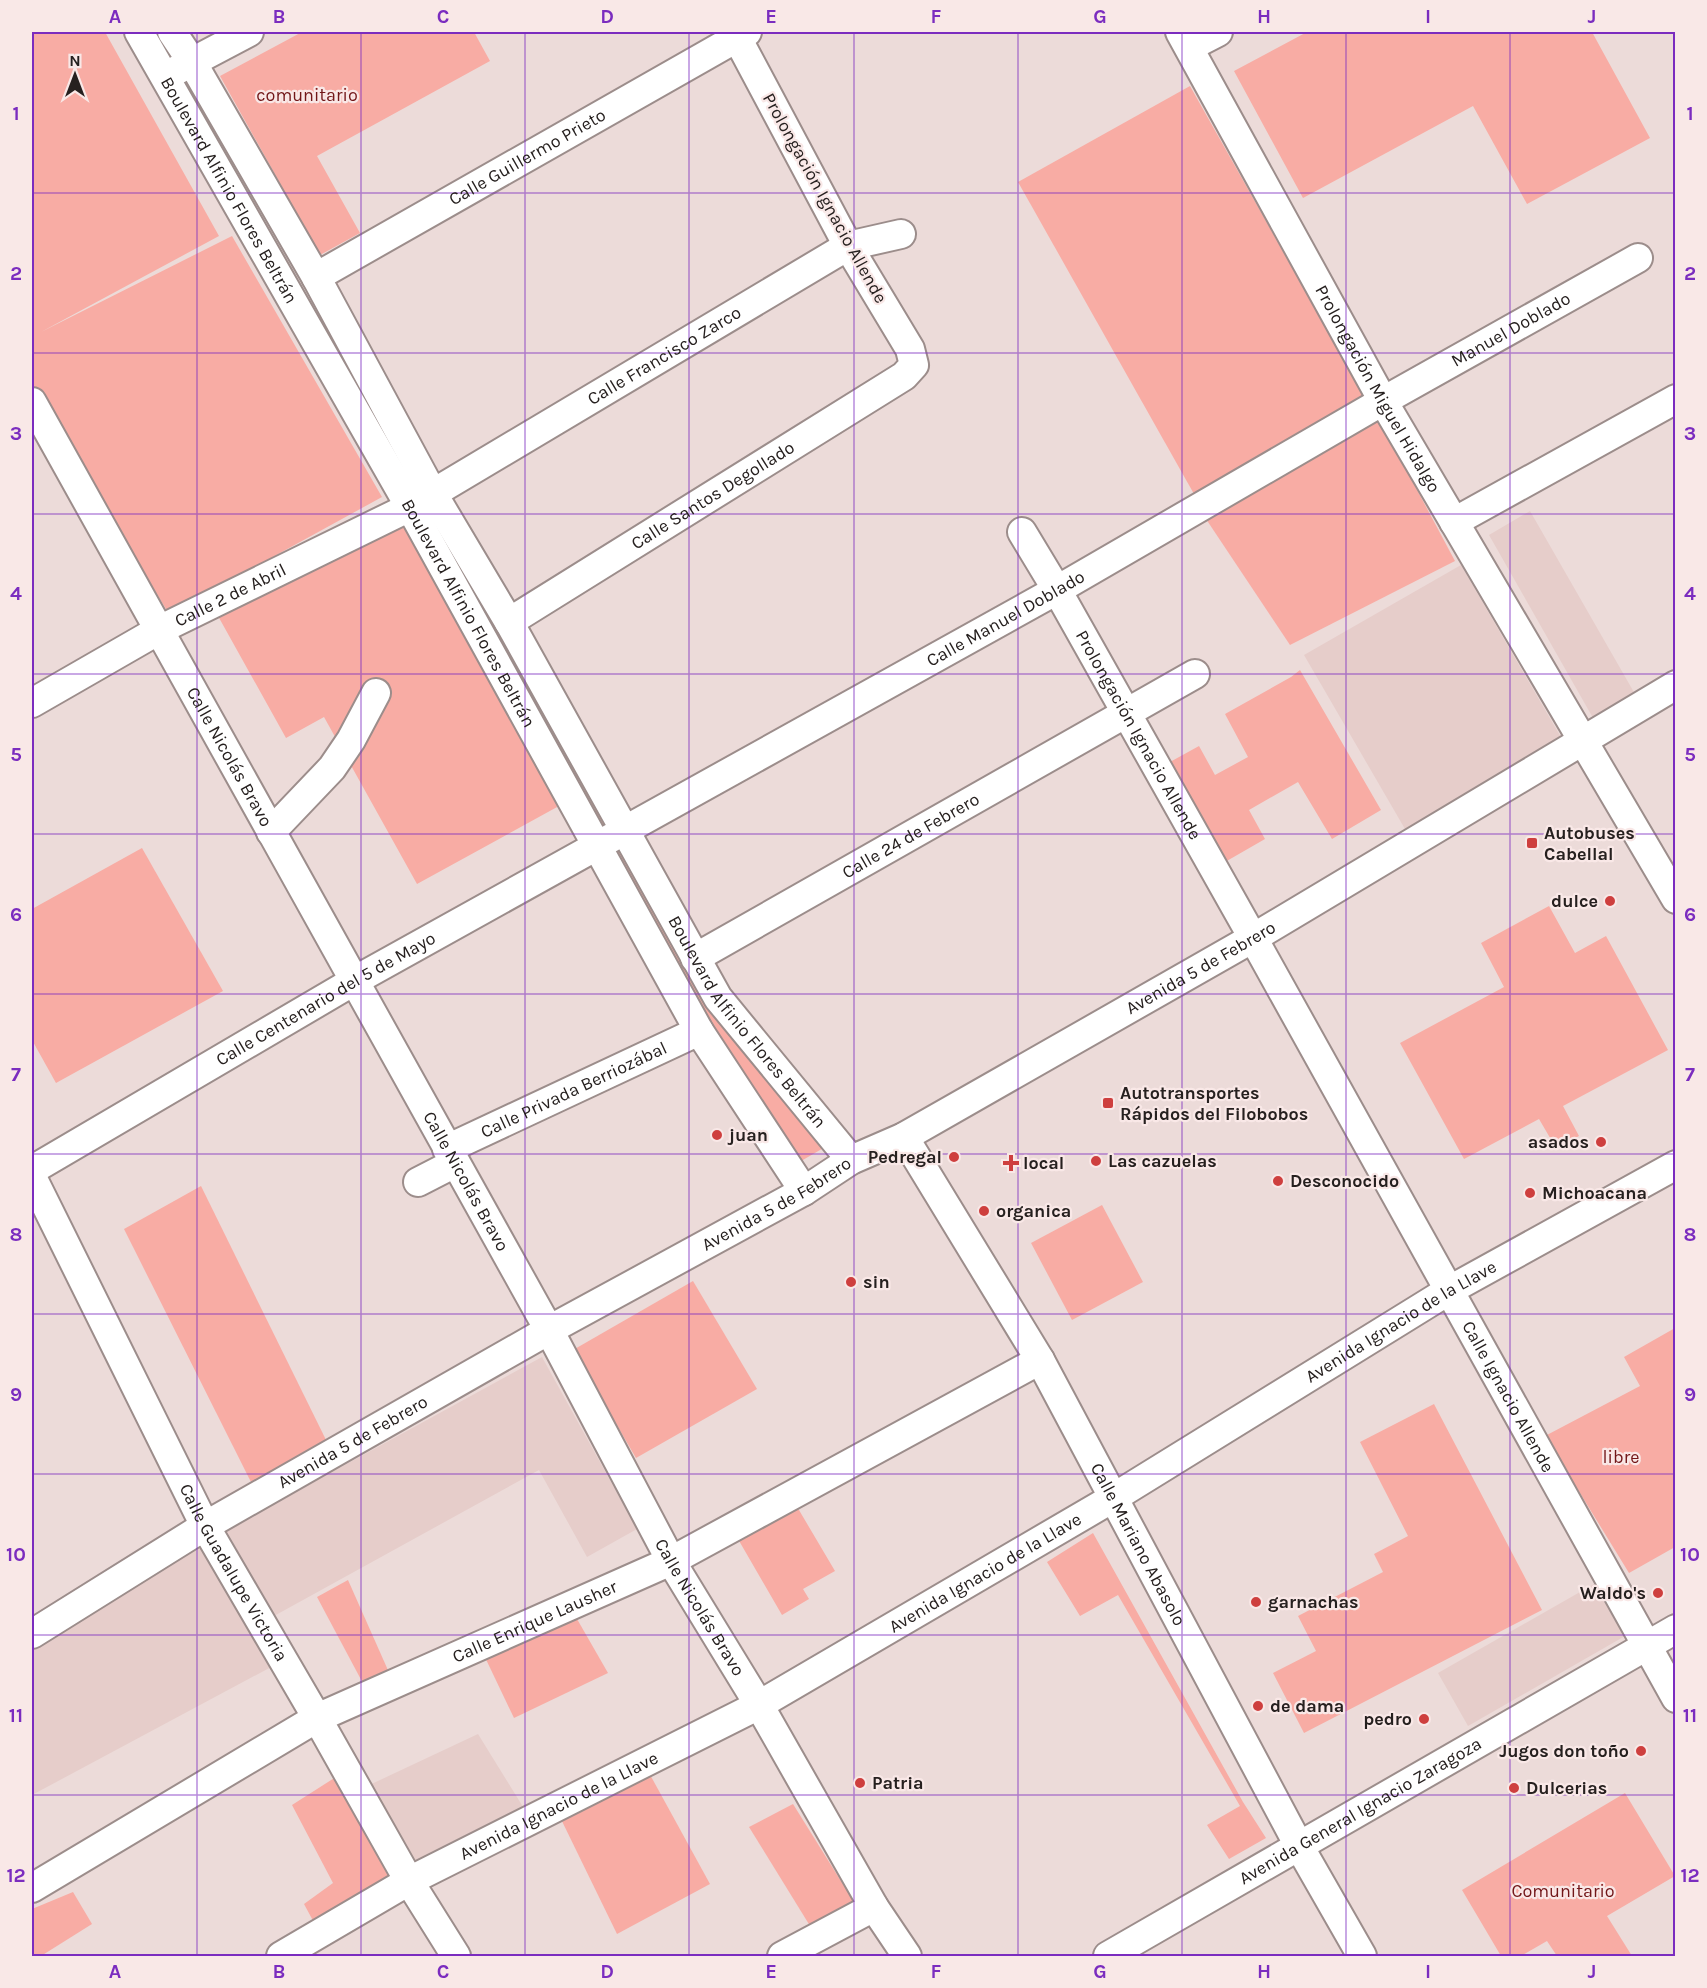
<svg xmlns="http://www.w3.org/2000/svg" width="1707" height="1988" font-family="Karla,sans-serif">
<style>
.built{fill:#e6cdca}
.green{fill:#f8aca4}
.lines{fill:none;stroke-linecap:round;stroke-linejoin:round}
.minor-casing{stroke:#9c8d8b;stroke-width:32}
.minor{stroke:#fff;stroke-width:28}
.grid{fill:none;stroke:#7b2cbf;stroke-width:1.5;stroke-opacity:0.55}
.poi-dot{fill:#ce3f3e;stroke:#f9e8e7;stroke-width:2}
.labels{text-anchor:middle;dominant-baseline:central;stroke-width:4.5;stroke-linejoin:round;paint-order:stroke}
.park-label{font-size:18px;fill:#721618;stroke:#f9e8e7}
.street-label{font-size:18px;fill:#26201f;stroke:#f9e8e7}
.poi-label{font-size:18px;font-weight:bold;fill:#26201f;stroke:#f9e8e7;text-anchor:start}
.neatline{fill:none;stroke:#7b2cbf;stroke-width:2}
.grid-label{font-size:20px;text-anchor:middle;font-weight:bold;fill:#7b2cbf}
</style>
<rect width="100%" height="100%" fill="#ecdbd9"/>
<!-- built -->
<g class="built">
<path d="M 1530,511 L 1639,701 L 1597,725 L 1489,535 Z"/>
<path d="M 1461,565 L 1562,739 L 1405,829 L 1304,655 Z"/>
<path d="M 542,1357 L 637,1529 L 587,1557 L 539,1470 L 274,1616 L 226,1530 Z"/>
<path d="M 202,1544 L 273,1666 L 32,1795 L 32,1647 Z"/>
<path d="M 1594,1584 L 1625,1636 L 1468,1726 L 1438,1673 Z"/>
<path d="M 478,1734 L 528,1815 L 412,1873 L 363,1788 Z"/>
</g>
<!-- green -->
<g class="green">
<path d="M 32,32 L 105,32 L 219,236 L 41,332 L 232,236 L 382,497 L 169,614 L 32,389 Z"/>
<path d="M 302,32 L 474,32 L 490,61 L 317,156 L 360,233 L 320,255 L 220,76 Z"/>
<path d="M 1307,32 L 1592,32 L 1650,138 L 1527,204 L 1473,106 L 1303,198 L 1234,71 Z"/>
<path d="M 1190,86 L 1366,399 L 1194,494 L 1018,182 Z"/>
<path d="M 1376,413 L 1455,561 L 1290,645 L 1206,519 Z"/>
<path d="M 402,503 L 568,801 L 417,884 L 324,717 L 286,738 L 213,607 Z"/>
<path d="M 481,620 L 527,684 L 622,842 L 832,1143 L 796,1164 L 712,1039 Z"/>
<path d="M 1300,670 L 1381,810 L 1332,839 L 1298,782 L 1249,810 L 1265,839 L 1225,862 L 1170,762 L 1199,746 L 1215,775 L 1248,757 L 1225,714 L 1291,677 Z"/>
<path d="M 142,848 L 223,991 L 56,1083 L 32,1040 L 32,909 Z"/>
<path d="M 1549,906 L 1575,953 L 1606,936 L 1668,1050 L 1563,1106 L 1579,1136 L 1556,1148 L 1539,1119 L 1464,1159 L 1400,1043 L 1504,987 L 1481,943 Z"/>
<path d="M 201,1186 L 329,1446 L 258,1496 L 124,1229 Z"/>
<path d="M 1102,1205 L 1143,1282 L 1072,1320 L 1031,1243 Z"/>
<path d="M 693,1281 L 757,1389 L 636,1458 L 573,1350 Z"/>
<path d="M 1675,1328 L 1675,1547 L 1629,1573 L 1545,1436 L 1640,1386 L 1624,1357 Z"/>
<path d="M 1434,1404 L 1542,1610 L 1304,1733 L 1273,1673 L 1316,1651 L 1298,1616 L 1383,1572 L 1374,1554 L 1408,1536 L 1360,1442 Z"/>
<path d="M 796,1505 L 835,1571 L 803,1589 L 809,1599 L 782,1615 L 738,1539 Z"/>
<path d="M 1093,1533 L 1243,1802 L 1266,1838 L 1229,1859 L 1207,1825 L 1240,1806 L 1118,1595 L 1080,1616 L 1047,1562 Z"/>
<path d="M 348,1580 L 391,1677 L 366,1689 L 317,1597 Z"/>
<path d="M 573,1612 L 608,1673 L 514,1718 L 482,1651 Z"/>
<path d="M 648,1771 L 710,1884 L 617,1934 L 558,1813 Z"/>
<path d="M 339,1775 L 391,1879 L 317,1928 L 304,1904 L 333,1883 L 292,1805 Z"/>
<path d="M 1625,1793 L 1675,1876 L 1607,1916 L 1632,1956 L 1557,1956 L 1547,1941 L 1521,1956 L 1501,1956 L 1462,1890 Z"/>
<path d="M 793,1804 L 859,1910 L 815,1934 L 749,1827 Z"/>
<path d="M 73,1892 L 92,1924 L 41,1956 L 32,1956 L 32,1909 Z"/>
</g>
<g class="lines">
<defs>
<g id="minor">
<path id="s1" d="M 139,32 L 410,507 L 699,1031 L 804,1191"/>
<path id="s2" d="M 172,32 L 192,62 L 316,277 L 433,494 L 509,622 L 718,998 L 851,1160"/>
<path id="s3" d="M 1180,32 L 1383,401 L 1676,899"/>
<path d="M 1189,47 L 1218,32"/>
<path d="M 177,70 L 249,32"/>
<path id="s4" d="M 316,277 L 747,32"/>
<path id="s5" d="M 32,402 L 549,1330 L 671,1561 L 759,1705 L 874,1907 L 907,1956"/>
<path d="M 1454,522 L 1676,399"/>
<path id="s6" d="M 1022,532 L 1057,590 L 1253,938 L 1676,1698"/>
<path id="s7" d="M 509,622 L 904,376 L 914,365 L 910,349 L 848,246 L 734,32"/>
<path id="s8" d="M 32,703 L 159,630 L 410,507 L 848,246 L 901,234"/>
<path d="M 271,832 L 332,768 L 351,740 L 376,693"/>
<path id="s9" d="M 695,958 L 1195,674"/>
<path id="s10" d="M 904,1137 L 1040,1360 L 1299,1846 L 1362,1956"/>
<path id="s11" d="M 447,1149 L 699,1031"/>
<path id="s12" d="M 32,1170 L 354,981 L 1057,590 L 1383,401 L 1638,258"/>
<path id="s13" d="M 32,1177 L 205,1526 L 317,1718 L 409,1881 L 456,1956"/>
<path d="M 418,1182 L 455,1163"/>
<path id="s14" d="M 32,1634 L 205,1526 L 549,1330 L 804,1191 L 851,1160 L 904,1137 L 1253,938 L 1676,685"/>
<path id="s15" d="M 32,1888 L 317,1718 L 671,1561 L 1040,1360"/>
<path id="s16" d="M 281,1956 L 409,1881 L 759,1705 L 1113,1498 L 1448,1291 L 1676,1165"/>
<path d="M 782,1956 L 874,1907"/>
<path id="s17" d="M 1108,1956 L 1676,1629"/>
</g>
</defs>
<!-- minor casing -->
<use href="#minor" class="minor-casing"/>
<!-- minor -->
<use href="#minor" class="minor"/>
</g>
<!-- grid -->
<path class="grid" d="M 197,32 L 197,1956M 361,32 L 361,1956M 525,32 L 525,1956M 689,32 L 689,1956M 854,32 L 854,1956M 1018,32 L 1018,1956M 1182,32 L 1182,1956M 1346,32 L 1346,1956M 1510,32 L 1510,1956M 32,193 L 1676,193M 32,353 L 1676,353M 32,514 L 1676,514M 32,674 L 1676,674M 32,834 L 1676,834M 32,994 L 1676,994M 32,1154 L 1676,1154M 32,1314 L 1676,1314M 32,1474 L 1676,1474M 32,1635 L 1676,1635M 32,1795 L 1676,1795"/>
<!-- markers -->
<g class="poi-dot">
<rect x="1526" y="837" width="12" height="12" rx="3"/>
<circle cx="1610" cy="901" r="6"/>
<rect x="1102" y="1097" width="12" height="12" rx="3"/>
<circle cx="717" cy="1135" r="6"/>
<circle cx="1601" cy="1142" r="6"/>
<circle cx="954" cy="1157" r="6"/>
<circle cx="1096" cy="1161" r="6"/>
<path d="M1008 1154h6v6h6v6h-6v6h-6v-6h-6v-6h6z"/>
<circle cx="1278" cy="1181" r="6"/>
<circle cx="1530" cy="1193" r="6"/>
<circle cx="984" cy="1211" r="6"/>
<circle cx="851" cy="1282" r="6"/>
<circle cx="1658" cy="1593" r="6"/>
<circle cx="1256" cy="1602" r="6"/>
<circle cx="1258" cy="1706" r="6"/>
<circle cx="1424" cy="1719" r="6"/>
<circle cx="1641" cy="1751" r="6"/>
<circle cx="860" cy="1783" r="6"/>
<circle cx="1514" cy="1788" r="6"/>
</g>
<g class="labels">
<!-- park labels -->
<g class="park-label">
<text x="307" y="95">comunitario</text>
<text x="1621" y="1457">libre</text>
<text x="1563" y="1891">Comunitario</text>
</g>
<!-- street labels -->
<g class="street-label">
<text stroke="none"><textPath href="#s4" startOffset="243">Calle Guillermo Prieto</textPath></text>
<text stroke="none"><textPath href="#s1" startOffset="182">Boulevard Alfinio Flores Beltrán</textPath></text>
<text transform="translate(825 198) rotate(61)">Prolongación Ignacio Allende</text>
<text stroke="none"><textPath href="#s12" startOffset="1701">Manuel Doblado</textPath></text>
<text stroke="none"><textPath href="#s8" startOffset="722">Calle Francisco Zarco</textPath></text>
<text stroke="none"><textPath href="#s3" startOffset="408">Prolongación Miguel Hidalgo</textPath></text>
<text stroke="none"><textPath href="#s7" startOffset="240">Calle Santos Degollado</textPath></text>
<text stroke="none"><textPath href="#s8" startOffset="226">Calle 2 de Abril</textPath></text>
<text stroke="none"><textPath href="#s1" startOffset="668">Boulevard Alfinio Flores Beltrán</textPath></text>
<text stroke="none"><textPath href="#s12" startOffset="1119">Calle Manuel Doblado</textPath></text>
<text stroke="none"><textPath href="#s6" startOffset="234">Prolongación Ignacio Allende</textPath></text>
<text stroke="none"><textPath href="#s5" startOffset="406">Calle Nicolás Bravo</textPath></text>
<text stroke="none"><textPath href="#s9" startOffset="248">Calle 24 de Febrero</textPath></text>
<text stroke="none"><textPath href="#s14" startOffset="1346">Avenida 5 de Febrero</textPath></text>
<text stroke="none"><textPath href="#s12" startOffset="340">Calle Centenario del 5 de Mayo</textPath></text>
<text stroke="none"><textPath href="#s2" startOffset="1146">Boulevard Alfinio Flores Beltrán</textPath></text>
<text stroke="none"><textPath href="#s11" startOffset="140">Calle Privada Berriozábal</textPath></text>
<text stroke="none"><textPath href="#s5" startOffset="892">Calle Nicolás Bravo</textPath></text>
<text stroke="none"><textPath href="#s14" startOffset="860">Avenida 5 de Febrero</textPath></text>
<text stroke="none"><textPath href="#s16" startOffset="1288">Avenida Ignacio de la Llave</textPath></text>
<text stroke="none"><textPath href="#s6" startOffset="992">Calle Ignacio Allende</textPath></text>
<text stroke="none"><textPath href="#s14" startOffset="374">Avenida 5 de Febrero</textPath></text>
<text stroke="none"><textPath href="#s10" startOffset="470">Calle Mariano Abasolo</textPath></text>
<text stroke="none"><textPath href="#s13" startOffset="444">Calle Guadalupe Victoria</textPath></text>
<text stroke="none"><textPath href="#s16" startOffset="802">Avenida Ignacio de la Llave</textPath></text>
<text stroke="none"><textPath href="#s5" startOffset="1378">Calle Nicolás Bravo</textPath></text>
<text stroke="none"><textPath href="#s15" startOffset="570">Calle Enrique Lausher</textPath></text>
<text stroke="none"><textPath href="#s16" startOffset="316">Avenida Ignacio de la Llave</textPath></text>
<text stroke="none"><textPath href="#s17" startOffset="291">Avenida General Ignacio Zaragoza</textPath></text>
</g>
<!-- poi labels -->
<g class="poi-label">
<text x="1544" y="833">Autobuses<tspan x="1544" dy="21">Cabellal</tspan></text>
<text x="1598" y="901" text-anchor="end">dulce</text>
<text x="1120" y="1093">Autotransportes<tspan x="1120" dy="21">Rápidos del Filobobos</tspan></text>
<text x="729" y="1135">juan</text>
<text x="1589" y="1142" text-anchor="end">asados</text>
<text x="942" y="1157" text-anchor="end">Pedregal</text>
<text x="1108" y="1161">Las cazuelas</text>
<text x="1023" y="1163">local</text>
<text x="1290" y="1181">Desconocido</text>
<text x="1542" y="1193">Michoacana</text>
<text x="996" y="1211">organica</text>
<text x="863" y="1282">sin</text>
<text x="1646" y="1593" text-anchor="end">Waldo's</text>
<text x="1268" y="1602">garnachas</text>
<text x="1270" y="1706">de dama</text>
<text x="1412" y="1719" text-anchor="end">pedro</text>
<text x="1629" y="1751" text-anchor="end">Jugos don toño</text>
<text x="872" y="1783">Patria</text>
<text x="1526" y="1788">Dulcerias</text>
</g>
</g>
<!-- border -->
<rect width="1707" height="1988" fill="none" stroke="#f9e8e7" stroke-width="66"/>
<!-- north arrow -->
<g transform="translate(75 75)" stroke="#f9e8e7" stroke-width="4.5" paint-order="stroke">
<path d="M0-4.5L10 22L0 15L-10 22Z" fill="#26201f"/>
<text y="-9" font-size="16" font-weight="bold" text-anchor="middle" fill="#26201f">N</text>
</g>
<rect x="33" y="33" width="1641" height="1922" class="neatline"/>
<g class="grid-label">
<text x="115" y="23">A</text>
<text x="279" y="23">B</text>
<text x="443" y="23">C</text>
<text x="607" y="23">D</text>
<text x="771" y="23">E</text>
<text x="936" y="23">F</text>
<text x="1100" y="23">G</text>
<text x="1264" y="23">H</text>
<text x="1428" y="23">I</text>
<text x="1592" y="23">J</text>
<text x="16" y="120">1</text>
<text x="1690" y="120">1</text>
<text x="16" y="280">2</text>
<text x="1690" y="280">2</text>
<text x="16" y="440">3</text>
<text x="1690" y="440">3</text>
<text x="16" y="600">4</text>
<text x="1690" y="600">4</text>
<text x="16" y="761">5</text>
<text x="1690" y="761">5</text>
<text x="16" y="921">6</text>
<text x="1690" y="921">6</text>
<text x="16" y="1081">7</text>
<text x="1690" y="1081">7</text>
<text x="16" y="1241">8</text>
<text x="1690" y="1241">8</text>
<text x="16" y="1401">9</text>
<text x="1690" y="1401">9</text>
<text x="16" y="1561">10</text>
<text x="1690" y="1561">10</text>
<text x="16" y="1722">11</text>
<text x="1690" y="1722">11</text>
<text x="16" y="1882">12</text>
<text x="1690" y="1882">12</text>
<text x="115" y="1978">A</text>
<text x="279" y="1978">B</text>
<text x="443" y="1978">C</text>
<text x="607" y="1978">D</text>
<text x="771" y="1978">E</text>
<text x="936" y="1978">F</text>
<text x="1100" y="1978">G</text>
<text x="1264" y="1978">H</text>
<text x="1428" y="1978">I</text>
<text x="1592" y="1978">J</text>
</g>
</svg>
